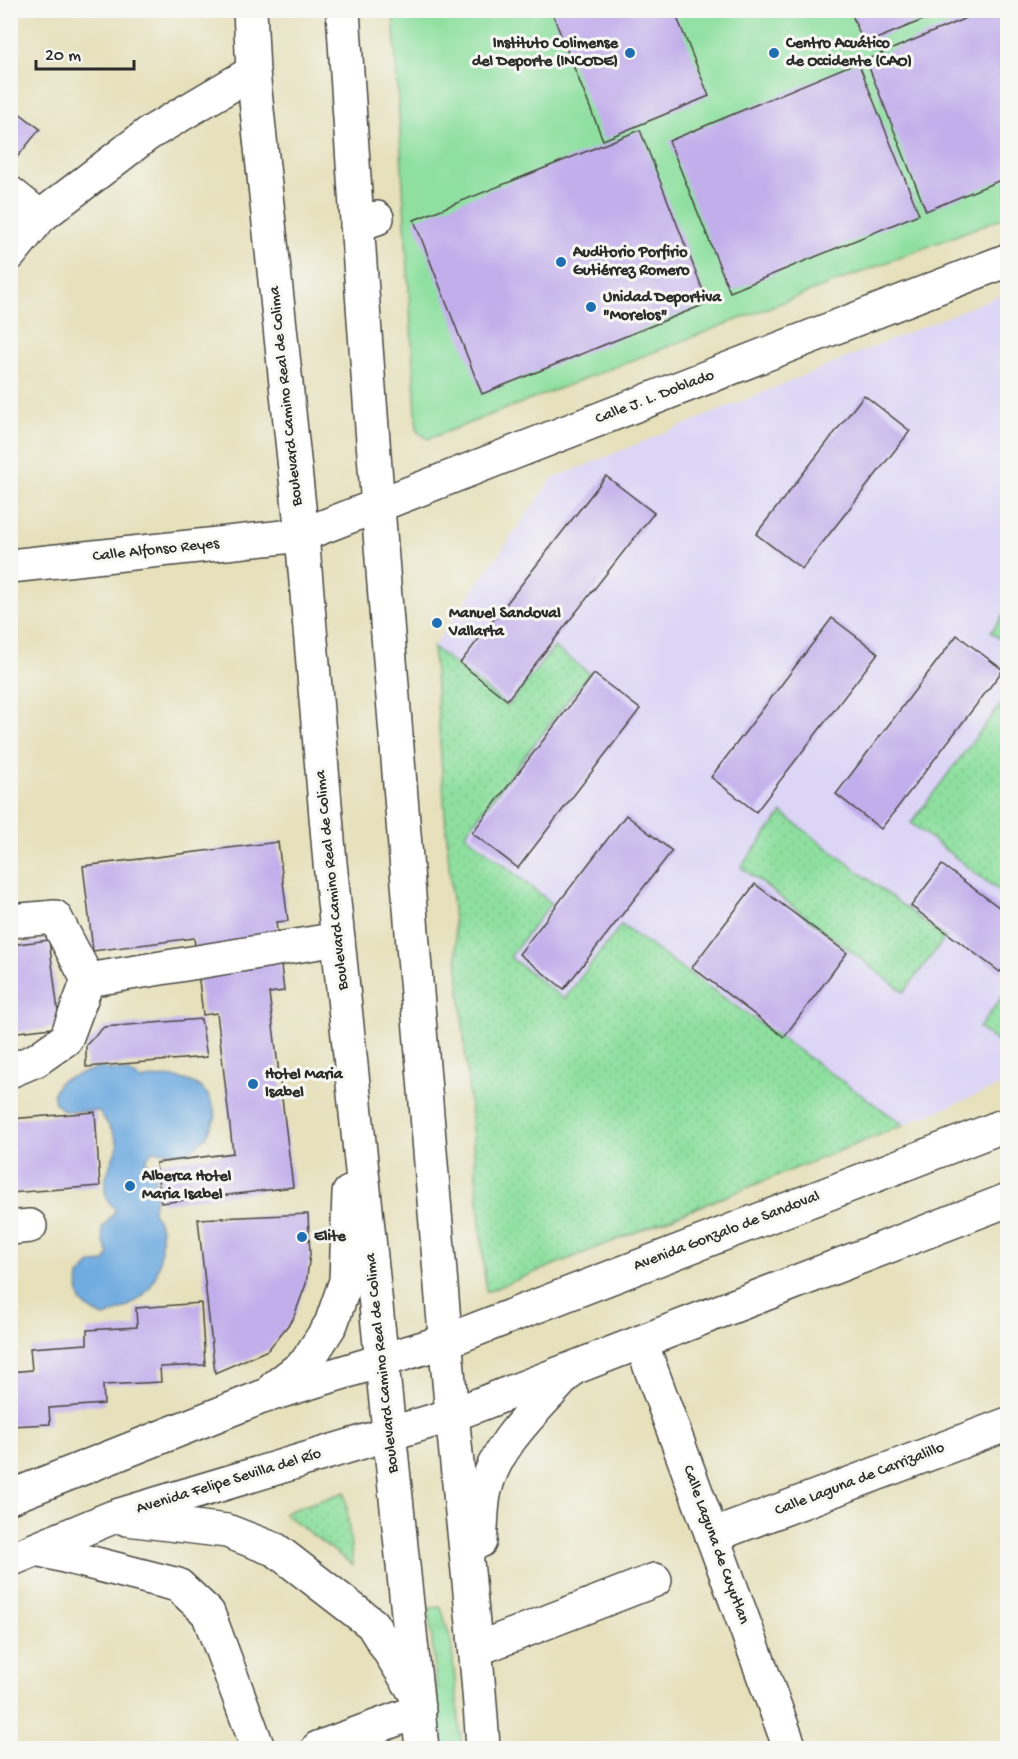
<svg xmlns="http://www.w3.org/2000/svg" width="1018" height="1759" font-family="'Gochi Hand',sans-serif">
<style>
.built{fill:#dcd5f6}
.grass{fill:url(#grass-tufts);stroke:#5d8666;stroke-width:1.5}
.garden{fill:url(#garden-dots);stroke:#5d8666;stroke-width:1.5}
.pitch{fill:#8fe0a0;stroke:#5d8666;stroke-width:1.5}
.water{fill:#6fabe0;stroke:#4d6b86;stroke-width:1.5}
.building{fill:#c2aeeb}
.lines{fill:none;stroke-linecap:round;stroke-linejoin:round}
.minor-casing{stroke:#474641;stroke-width:36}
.major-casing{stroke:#474641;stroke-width:36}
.minor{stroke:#fff;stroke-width:33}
.major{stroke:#fff;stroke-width:33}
.poi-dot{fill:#1f6fb2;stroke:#f6f6f2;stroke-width:2}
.labels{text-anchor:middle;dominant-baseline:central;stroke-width:6;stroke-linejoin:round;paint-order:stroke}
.poi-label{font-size:16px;font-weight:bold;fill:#2b2b2b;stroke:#f6f6f2;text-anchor:start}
.street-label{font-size:16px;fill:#2b2b2b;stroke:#f6f6f2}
</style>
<defs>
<pattern id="grass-tufts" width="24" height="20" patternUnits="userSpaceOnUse" patternTransform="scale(1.5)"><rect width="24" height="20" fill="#8fe0a0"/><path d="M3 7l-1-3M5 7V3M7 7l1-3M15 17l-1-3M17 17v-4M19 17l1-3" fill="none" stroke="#7cc08a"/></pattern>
<pattern id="garden-dots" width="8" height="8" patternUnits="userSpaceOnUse" patternTransform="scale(1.5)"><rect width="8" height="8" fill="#8fe0a0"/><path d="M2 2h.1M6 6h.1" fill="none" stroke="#7cc08a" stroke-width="1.8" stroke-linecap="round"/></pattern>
</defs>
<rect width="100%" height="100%" fill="#f6f6f2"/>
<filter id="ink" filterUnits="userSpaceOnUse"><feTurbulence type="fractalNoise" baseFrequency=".0167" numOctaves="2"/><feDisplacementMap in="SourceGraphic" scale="12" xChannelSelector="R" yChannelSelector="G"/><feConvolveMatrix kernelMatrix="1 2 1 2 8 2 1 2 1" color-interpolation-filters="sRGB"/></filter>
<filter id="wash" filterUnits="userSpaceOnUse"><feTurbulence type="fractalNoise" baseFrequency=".008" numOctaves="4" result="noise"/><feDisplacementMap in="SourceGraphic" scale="24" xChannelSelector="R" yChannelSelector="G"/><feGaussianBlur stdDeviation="1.35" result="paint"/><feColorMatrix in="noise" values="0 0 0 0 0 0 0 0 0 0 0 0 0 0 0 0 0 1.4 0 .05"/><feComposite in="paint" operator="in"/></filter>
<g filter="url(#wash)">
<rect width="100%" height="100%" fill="#e6e0bb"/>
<!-- built -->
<path class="built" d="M 1007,292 L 1007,1083 L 486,1292 L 447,841 L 433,647 L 552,479 Z"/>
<!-- grass -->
<path class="grass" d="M 441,1607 L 451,1641 L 462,1748 L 442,1748 L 429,1608 Z"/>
<!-- garden -->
<g class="garden">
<path d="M 433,647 L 508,706 L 554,647 L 589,673 L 465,834 L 551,903 L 510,957 L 564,999 L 621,925 L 904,1125 L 486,1292 L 447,841 Z"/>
<path d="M 1007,696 L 1007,897 L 911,823 Z"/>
<path d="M 782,813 L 945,938 L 904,992 L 741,867 Z"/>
<path d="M 1007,990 L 1007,1049 L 979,1028 Z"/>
<path d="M 345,1492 L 353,1565 L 283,1513 Z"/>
</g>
<!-- pitch -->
<g class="pitch">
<path d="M 393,11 L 1007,11 L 1007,216 L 428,439 L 417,431 Z"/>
<path d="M 1007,611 L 1007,645 L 991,632 Z"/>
</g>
<!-- water -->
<path class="water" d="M 97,1068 L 129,1072 L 141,1080 C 161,1075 192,1075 207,1094 C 211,1099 214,1109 216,1116 L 207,1136 L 188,1153 L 152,1151 L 146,1160 C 151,1170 159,1183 157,1195 C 156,1199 153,1204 153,1208 C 153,1216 160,1222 161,1230 C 163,1280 150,1301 104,1317 C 81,1306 76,1302 79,1276 L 92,1263 L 105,1262 L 109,1254 L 103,1241 L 102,1228 L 116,1210 C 94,1191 110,1168 118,1145 L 113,1132 L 99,1111 L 63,1111 L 55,1103 L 53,1093 L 60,1081 Z"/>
<g id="blocks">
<!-- building -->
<g class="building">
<path d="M 551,10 L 674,10 L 709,96 L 603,140 Z"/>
<path d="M 850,10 L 945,10 L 945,11 L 864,44 Z"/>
<path d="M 985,10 L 1008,10 L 1008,177 L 926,211 L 866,60 Z"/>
<path d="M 858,62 L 919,214 L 730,292 L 669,141 Z"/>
<path d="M 10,106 L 40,129 L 10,166 Z"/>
<path d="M 640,130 L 708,303 L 482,394 L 414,220 Z"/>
<path d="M 864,395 L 910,431 L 802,569 L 756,534 Z"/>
<path d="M 606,476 L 654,513 L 507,700 L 460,663 Z"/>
<path d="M 832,618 L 878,653 L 756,812 L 711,777 Z"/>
<path d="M 957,635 L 1003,670 L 881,829 L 836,794 Z"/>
<path d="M 594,674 L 640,709 L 518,868 L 472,833 Z"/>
<path d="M 626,815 L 672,851 L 564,989 L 519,954 Z"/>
<path d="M 278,842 L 288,921 L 276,922 L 284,991 L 269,993 L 293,1187 L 161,1203 L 156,1163 L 233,1153 L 217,1013 L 203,1015 L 194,938 L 93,951 L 83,866 Z"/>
<path d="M 942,865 L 1008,914 L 1008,962 L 1000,972 L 911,906 Z"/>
<path d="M 755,884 L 847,953 L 784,1037 L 692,967 Z"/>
<path d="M 49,940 L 60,1027 L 10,1033 L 10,945 Z"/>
<path d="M 201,1019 L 207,1057 L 86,1067 L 86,1045 L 104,1027 Z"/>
<path d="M 95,1112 L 100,1186 L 10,1193 L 10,1119 Z"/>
<path d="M 308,1214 L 310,1254 L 306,1284 L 293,1319 L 268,1350 L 215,1373 L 198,1219 Z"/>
<path d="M 201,1303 L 205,1365 L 160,1367 L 161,1382 L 103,1385 L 104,1404 L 49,1408 L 50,1424 L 10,1426 L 10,1372 L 32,1370 L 30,1348 L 87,1344 L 87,1330 L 137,1327 L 136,1308 Z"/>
</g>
</g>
</g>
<g filter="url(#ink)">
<use href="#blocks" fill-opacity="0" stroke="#474641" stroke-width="1.5"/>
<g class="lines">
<defs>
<g id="minor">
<path d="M 10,193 L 40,217"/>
<path d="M 357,225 L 377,218"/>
<path d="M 10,254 L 40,217 L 148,134 L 253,72"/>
<path d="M 10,566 L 302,535 L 1008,260"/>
<path d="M 10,921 L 55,917 L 88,980 L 66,1039 L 36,1060 L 10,1071"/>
<path d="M 88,980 L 338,939"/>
<path d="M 10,1228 L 30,1226"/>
<path d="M 641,1342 L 790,1748"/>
<path d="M 712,1536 L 1008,1424"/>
<path d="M 37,1549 L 178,1585 L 208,1613 L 258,1748"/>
<path d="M 477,1649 L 655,1580"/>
<path d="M 318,1748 L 419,1711"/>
</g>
<g id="major">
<path d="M 250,10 L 253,72 L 302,535 L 330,863 L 422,1748"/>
<path d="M 343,10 C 371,457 410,902 446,1347 C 457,1481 475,1614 483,1748"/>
<path d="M 275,1387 L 306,1363 L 331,1324 L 346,1281 L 349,1193"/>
<path d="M 10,1497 L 262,1397 L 446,1341 L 1008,1124"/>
<path d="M 127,1519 L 227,1531 L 276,1550 L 372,1624 L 414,1691"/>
<path d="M 480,1541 C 482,1524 481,1506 485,1490 C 497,1442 538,1408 569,1372"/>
<path d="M 10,1560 L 113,1517 L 452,1415 L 1008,1200"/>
</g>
</defs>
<!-- minor casing -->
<use href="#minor" class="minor-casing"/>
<!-- major casing -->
<use href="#major" class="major-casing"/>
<!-- minor -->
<use href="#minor" class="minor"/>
<!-- major -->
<use href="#major" class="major"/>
</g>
</g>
<!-- markers -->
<g class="poi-dot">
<circle cx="630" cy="53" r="6"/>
<circle cx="774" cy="53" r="6"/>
<circle cx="561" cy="262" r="6"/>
<circle cx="591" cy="307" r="6"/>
<circle cx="437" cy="623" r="6"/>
<circle cx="253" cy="1084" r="6"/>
<circle cx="130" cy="1186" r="6"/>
<circle cx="302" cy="1237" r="6"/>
</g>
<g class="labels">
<!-- poi labels -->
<g class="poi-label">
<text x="618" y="44" text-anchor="end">Instituto Colimense<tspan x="618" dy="18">del Deporte (INCODE)</tspan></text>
<text x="786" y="44">Centro Acuático<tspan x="786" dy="18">de Occidente (CAO)</tspan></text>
<text x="573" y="253">Auditorio Porfirio<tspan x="573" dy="18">Gutiérrez Romero</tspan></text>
<text x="603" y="298">Unidad Deportiva<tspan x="603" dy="18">"Morelos"</tspan></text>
<text x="449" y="614">Manuel Sandoval<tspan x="449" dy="18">Vallarta</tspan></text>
<text x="265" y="1075">Hotel Maria<tspan x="265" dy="18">Isabel</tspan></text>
<text x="142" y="1177">Alberca Hotel<tspan x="142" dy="18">Maria Isabel</tspan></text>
<text x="314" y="1237">Elite</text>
</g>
<!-- street labels -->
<g class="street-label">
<text transform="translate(287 396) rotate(-96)">Boulevard Camino Real de Colima</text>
<text transform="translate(655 398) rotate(-21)">Calle J. L. Doblado</text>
<text transform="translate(156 551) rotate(-6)">Calle Alfonso Reyes</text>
<text transform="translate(333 880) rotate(-96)">Boulevard Camino Real de Colima</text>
<text transform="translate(727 1232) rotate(-21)">Avenida Gonzalo de Sandoval</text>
<text transform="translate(383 1363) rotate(-96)">Boulevard Camino Real de Colima</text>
<text transform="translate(860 1480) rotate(-21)">Calle Laguna de Carrizalillo</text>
<text transform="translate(229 1482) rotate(-17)">Avenida Felipe Sevilla del Río</text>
<text transform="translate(715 1545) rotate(70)">Calle Laguna de Cuyutlan</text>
</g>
</g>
<!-- margin -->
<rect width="1018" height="1759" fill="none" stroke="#f6f6f2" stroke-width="36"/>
<!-- scale -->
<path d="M36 60v9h98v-9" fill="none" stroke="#2b2b2b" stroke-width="3"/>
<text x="45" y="60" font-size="18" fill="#2b2b2b" stroke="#f6f6f2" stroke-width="4.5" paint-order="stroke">20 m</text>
</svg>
